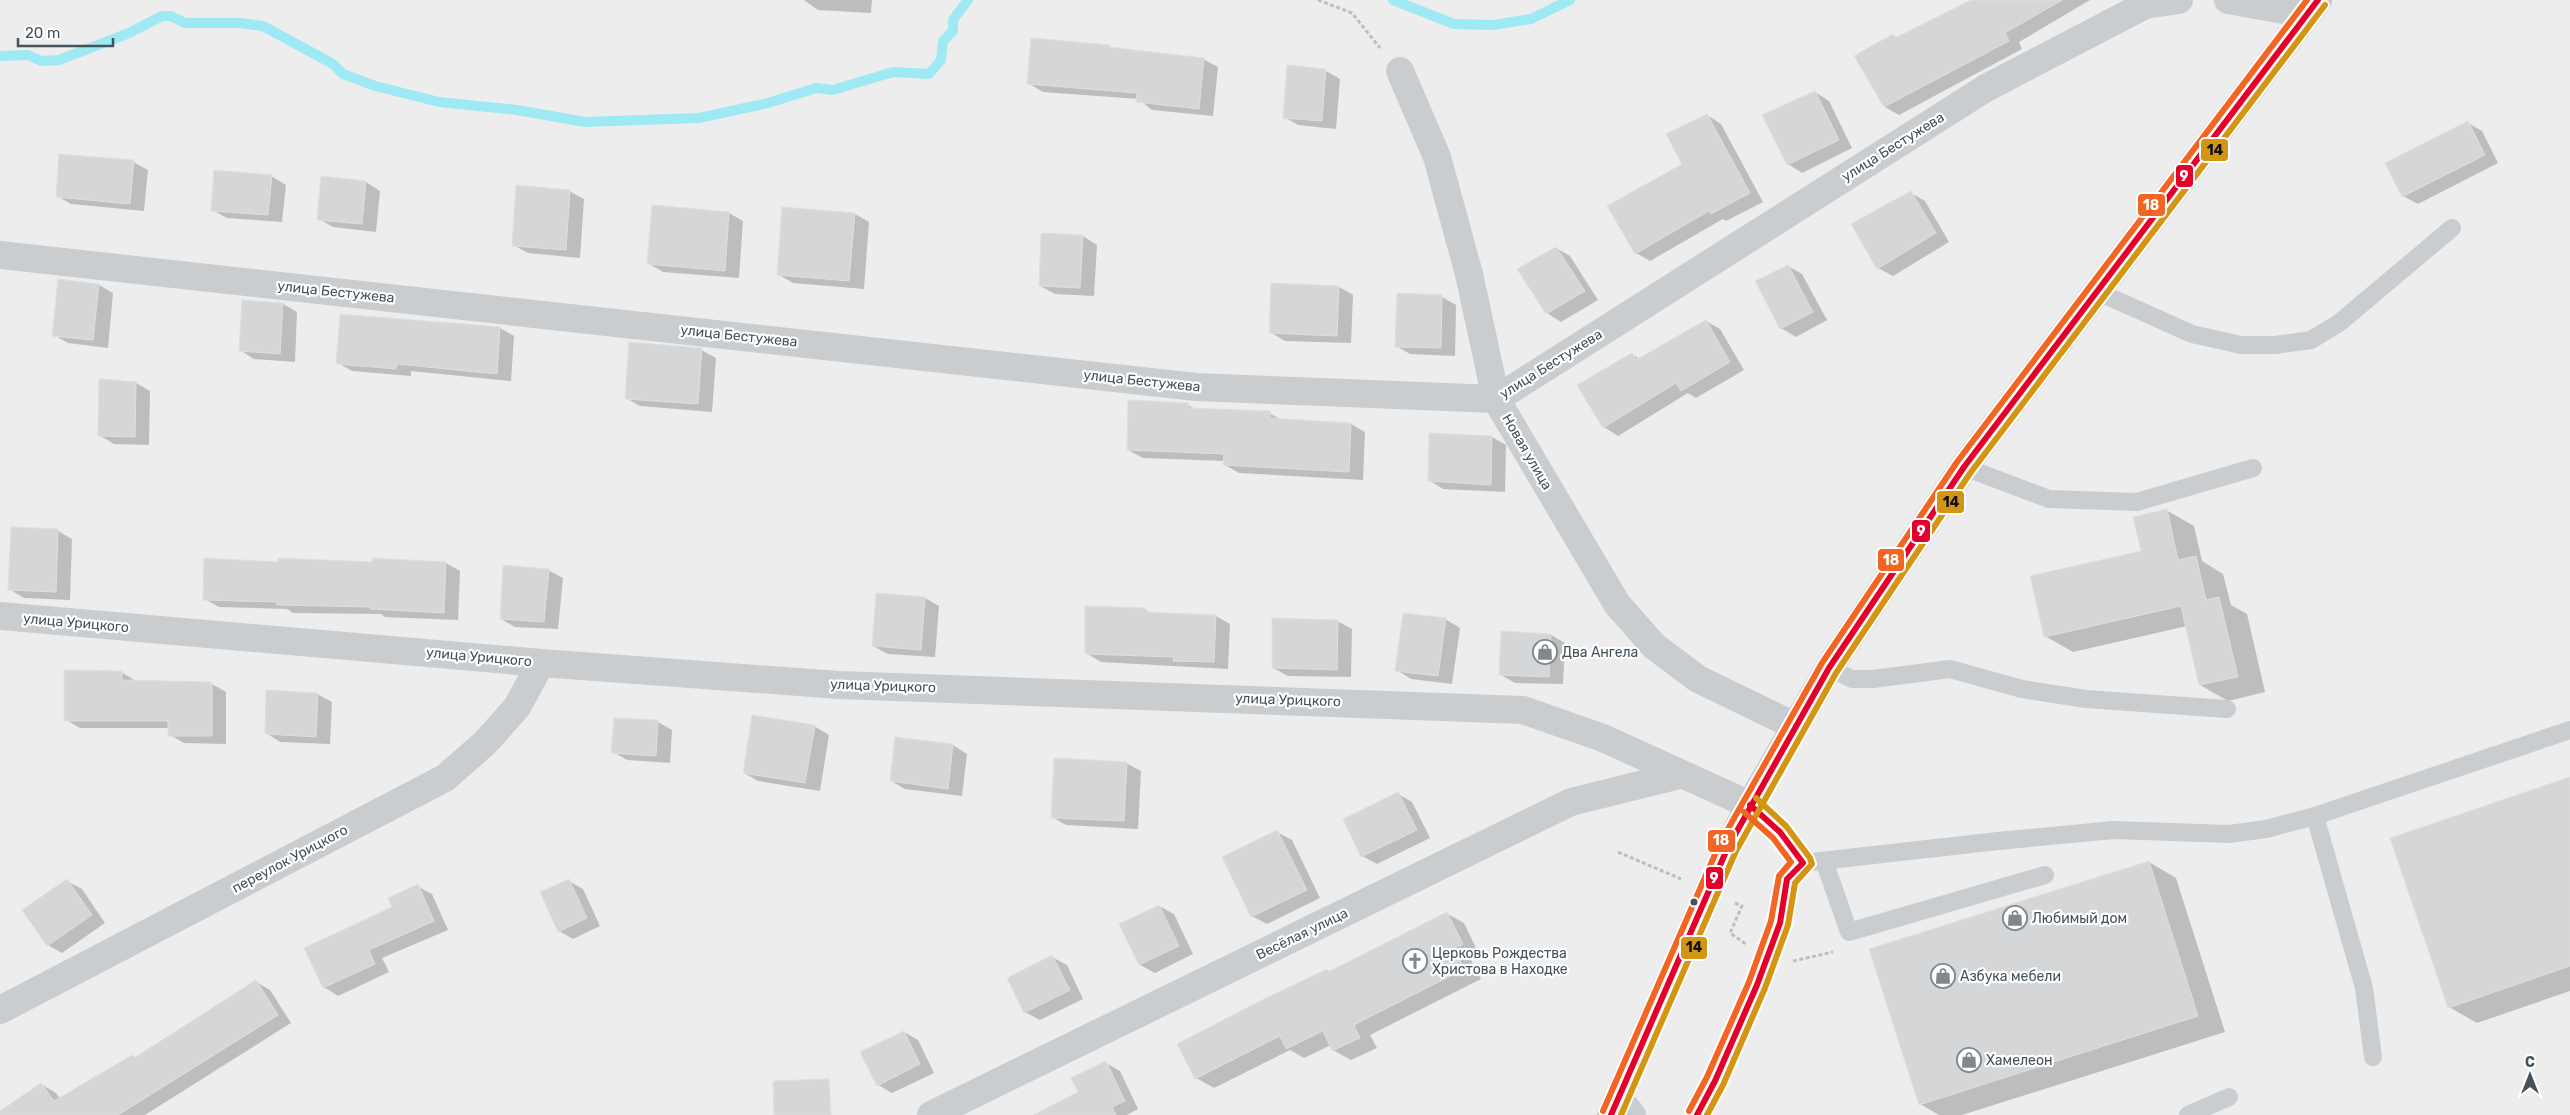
<svg xmlns="http://www.w3.org/2000/svg" width="2570" height="1115" font-family="Rubik,sans-serif">
<style>
.shadow{fill:#0003}
.lines{fill:none;stroke-linecap:round;stroke-linejoin:round}
.stream{stroke:#9ee9f3;stroke-width:10}
.building{fill:#d5d6d7;stroke:#dfdfe0}
.path{stroke:#b5c3bd;stroke-width:3;stroke-dasharray:4 2.5;stroke-linecap:butt}
.lane{stroke:#c9cdcf;stroke-width:18}
.street{stroke:#c9cdcf;stroke-width:28}
.primary{stroke:#c4c9cd;stroke-width:28}
.bus-1-casing{stroke:#fff;stroke-width:10}
.bus-2-casing{stroke:#fff;stroke-width:10}
.bus-3-casing{stroke:#fff;stroke-width:10}
.bus-1{stroke:#e4002b;stroke-width:6}
.bus-2{stroke:#d39512;stroke-width:6}
.bus-3{stroke:#f26522;stroke-width:6}
.bus-dot{fill:#43525b;stroke:#fff;stroke-width:2}
.labels{text-anchor:middle;dominant-baseline:central;stroke-width:4.5;stroke-linejoin:round;paint-order:stroke}
.street-label{font-size:14px;fill:#43525b;stroke:#fff}
.poi-label{font-size:14px;fill:#43525b;stroke:#fff;text-anchor:start}
.line-badge{stroke:#fff;stroke-width:2}
.badge-label{font-size:14px;text-anchor:middle;font-weight:bold;fill:#fff}
.pale-badge-label{font-size:14px;text-anchor:middle;font-weight:bold;fill:#111}
</style>
<rect width="100%" height="100%" fill="#eeeded"/>
<!-- shadow -->
<g class="shadow">
<path d="M 804,0 L 872,0 L 871,13 L 818,10 Z"/>
<path d="M 1973,0 L 2090,0 L 2019,42 L 2022,49 L 1899,115 L 1885,107 L 1893,35 L 1897,38 Z"/>
<path d="M 1109,46 L 1114,49 L 1203,59 L 1218,67 L 1213,116 L 1152,110 L 1138,99 L 1043,92 L 1028,83 Z"/>
<path d="M 1326,71 L 1340,79 L 1336,129 L 1298,125 L 1284,117 Z"/>
<path d="M 1815,92 L 1829,101 L 1852,148 L 1802,173 L 1788,164 Z"/>
<path d="M 1707,115 L 1721,124 L 1763,202 L 1726,221 L 1723,219 L 1650,261 L 1636,253 L 1684,164 Z"/>
<path d="M 2468,123 L 2482,131 L 2498,163 L 2418,204 L 2403,196 Z"/>
<path d="M 133,162 L 148,170 L 144,211 L 71,204 L 57,196 Z"/>
<path d="M 271,176 L 286,185 L 282,222 L 227,218 L 212,210 Z"/>
<path d="M 366,182 L 380,191 L 376,232 L 333,227 L 319,219 Z"/>
<path d="M 569,191 L 584,199 L 580,258 L 528,253 L 513,245 Z"/>
<path d="M 1911,193 L 1925,201 L 1949,242 L 1893,276 L 1878,268 Z"/>
<path d="M 783,208 L 855,214 L 869,222 L 864,289 L 793,283 L 779,275 Z"/>
<path d="M 729,213 L 743,221 L 739,278 L 663,272 L 648,263 Z"/>
<path d="M 1083,236 L 1097,245 L 1094,296 L 1055,294 L 1040,286 Z"/>
<path d="M 1556,248 L 1570,256 L 1598,300 L 1561,322 L 1547,313 Z"/>
<path d="M 1788,266 L 1802,274 L 1827,320 L 1796,337 L 1781,328 Z"/>
<path d="M 59,280 L 99,285 L 113,293 L 108,348 L 68,343 L 54,335 Z"/>
<path d="M 1339,287 L 1353,295 L 1351,343 L 1285,341 L 1270,332 Z"/>
<path d="M 1442,297 L 1456,305 L 1455,356 L 1410,354 L 1396,346 Z"/>
<path d="M 283,304 L 297,312 L 295,362 L 254,359 L 240,350 Z"/>
<path d="M 342,316 L 500,328 L 514,336 L 511,381 L 411,371 L 411,376 L 352,371 L 338,363 Z"/>
<path d="M 1706,321 L 1720,329 L 1744,370 L 1696,398 L 1688,393 L 1618,436 L 1604,427 L 1632,354 L 1639,359 Z"/>
<path d="M 701,350 L 716,358 L 712,412 L 640,406 L 626,398 Z"/>
<path d="M 136,383 L 150,391 L 149,445 L 114,444 L 99,435 Z"/>
<path d="M 1188,405 L 1197,410 L 1269,413 L 1282,420 L 1351,424 L 1365,432 L 1363,480 L 1239,473 L 1225,465 L 1225,461 L 1143,458 L 1128,450 Z"/>
<path d="M 1492,437 L 1506,445 L 1505,492 L 1443,489 L 1429,480 Z"/>
<path d="M 2166,510 L 2194,526 L 2202,561 L 2223,574 L 2231,605 L 2247,614 L 2265,692 L 2228,701 L 2200,685 L 2187,626 L 2073,652 L 2045,636 L 2142,552 Z"/>
<path d="M 12,528 L 58,531 L 72,539 L 70,600 L 24,598 L 9,589 Z"/>
<path d="M 373,559 L 446,563 L 460,571 L 458,620 L 385,617 L 381,614 L 293,613 L 287,609 L 219,607 L 205,599 L 279,563 L 373,564 Z"/>
<path d="M 548,570 L 563,578 L 558,629 L 515,627 L 501,619 Z"/>
<path d="M 925,598 L 939,606 L 935,657 L 888,654 L 873,646 Z"/>
<path d="M 1144,609 L 1150,613 L 1216,616 L 1230,624 L 1228,669 L 1101,662 L 1086,653 Z"/>
<path d="M 1445,619 L 1460,628 L 1452,684 L 1411,679 L 1397,670 Z"/>
<path d="M 1337,621 L 1352,629 L 1351,677 L 1288,676 L 1273,668 Z"/>
<path d="M 1551,635 L 1565,643 L 1563,684 L 1515,683 L 1501,675 Z"/>
<path d="M 121,672 L 136,681 L 212,684 L 226,692 L 226,744 L 184,743 L 170,735 L 170,728 L 80,728 L 66,720 Z"/>
<path d="M 317,694 L 332,702 L 330,744 L 280,742 L 266,733 Z"/>
<path d="M 658,722 L 672,730 L 670,763 L 627,760 L 613,752 Z"/>
<path d="M 814,726 L 829,735 L 820,791 L 758,781 L 744,773 Z"/>
<path d="M 896,738 L 953,745 L 967,754 L 962,796 L 905,789 L 891,781 Z"/>
<path d="M 1126,763 L 1141,771 L 1138,829 L 1066,825 L 1052,817 Z"/>
<path d="M 2570,778 L 2570,991 L 2477,1023 L 2449,1007 Z"/>
<path d="M 1398,794 L 1412,802 L 1430,838 L 1377,864 L 1362,856 Z"/>
<path d="M 1277,832 L 1292,840 L 1320,898 L 1267,924 L 1252,916 Z"/>
<path d="M 2149,862 L 2176,878 L 2225,1032 L 1962,1115 L 1939,1115 L 1920,1104 Z"/>
<path d="M 67,881 L 82,889 L 105,923 L 62,953 L 48,945 Z"/>
<path d="M 569,881 L 583,889 L 600,926 L 573,939 L 559,931 Z"/>
<path d="M 417,886 L 432,894 L 448,930 L 382,958 L 389,972 L 338,996 L 324,987 L 393,908 Z"/>
<path d="M 1159,906 L 1174,914 L 1193,954 L 1155,973 L 1140,965 L 1121,925 Z"/>
<path d="M 1446,913 L 1464,923 L 1479,954 L 1470,958 L 1481,979 L 1370,1035 L 1377,1048 L 1351,1060 L 1333,1050 L 1331,1045 L 1304,1058 L 1290,1050 L 1214,1088 L 1196,1078 L 1327,970 L 1330,972 Z"/>
<path d="M 1052,957 L 1067,965 L 1083,999 L 1040,1020 L 1025,1012 Z"/>
<path d="M 256,982 L 270,990 L 291,1023 L 145,1115 L 13,1115 L 41,1084 L 56,1093 L 60,1099 L 132,1056 L 136,1058 Z"/>
<path d="M 904,1032 L 918,1040 L 934,1073 L 892,1093 L 878,1085 Z"/>
<path d="M 1106,1063 L 1120,1071 L 1138,1109 L 1127,1115 L 1040,1115 L 1080,1092 Z"/>
</g>
<g class="lines">
<!-- stream -->
<g class="stream">
<path d="M 1393,0 L 1454,24 L 1493,25 L 1531,19 L 1570,0"/>
<path d="M 0,56 L 28,55 L 41,61 L 59,60 L 129,33 L 162,16 L 171,16 L 185,23 L 240,23 L 263,26 L 333,64 L 343,74 L 375,86 L 439,102 L 517,110 L 585,122 L 699,118 L 768,103 L 816,88 L 833,90 L 893,72 L 929,74 L 941,60 L 943,41 L 953,31 L 953,20 L 968,0"/>
</g>
</g>
<!-- building -->
<g class="building">
<path d="M 1971,0 L 2062,0 L 2005,33 L 2009,41 L 1884,107 L 1854,56 L 1893,34 L 1895,38 Z"/>
<path d="M 1031,38 L 1110,45 L 1109,47 L 1204,58 L 1199,109 L 1136,102 L 1137,93 L 1027,84 Z"/>
<path d="M 1287,65 L 1326,69 L 1322,121 L 1283,118 Z"/>
<path d="M 1815,91 L 1839,140 L 1787,165 L 1762,115 Z"/>
<path d="M 1707,114 L 1750,193 L 1711,214 L 1709,211 L 1635,254 L 1607,206 L 1682,164 L 1666,134 Z"/>
<path d="M 2468,121 L 2485,155 L 2402,197 L 2385,163 Z"/>
<path d="M 59,154 L 134,160 L 130,204 L 56,197 Z"/>
<path d="M 214,170 L 272,175 L 268,215 L 211,211 Z"/>
<path d="M 321,176 L 366,181 L 362,224 L 317,220 Z"/>
<path d="M 516,185 L 570,190 L 566,250 L 512,246 Z"/>
<path d="M 1911,191 L 1936,233 L 1877,269 L 1851,224 Z"/>
<path d="M 652,205 L 729,212 L 725,271 L 647,264 Z"/>
<path d="M 782,207 L 855,213 L 849,281 L 777,275 Z"/>
<path d="M 1041,233 L 1083,235 L 1080,288 L 1039,286 Z"/>
<path d="M 1556,247 L 1585,291 L 1546,314 L 1517,269 Z"/>
<path d="M 1788,265 L 1813,312 L 1780,329 L 1755,281 Z"/>
<path d="M 58,279 L 99,284 L 93,340 L 52,336 Z"/>
<path d="M 1271,283 L 1339,286 L 1337,336 L 1269,333 Z"/>
<path d="M 1397,293 L 1442,295 L 1441,348 L 1395,347 Z"/>
<path d="M 242,300 L 283,303 L 280,354 L 239,351 Z"/>
<path d="M 340,314 L 500,327 L 497,374 L 397,364 L 396,369 L 336,364 Z"/>
<path d="M 1706,320 L 1730,362 L 1681,391 L 1676,383 L 1603,428 L 1577,385 L 1632,353 L 1636,360 Z"/>
<path d="M 629,342 L 702,348 L 698,404 L 625,399 Z"/>
<path d="M 99,379 L 136,382 L 135,437 L 98,436 Z"/>
<path d="M 1128,400 L 1188,403 L 1188,408 L 1270,411 L 1270,418 L 1351,423 L 1349,472 L 1223,465 L 1224,454 L 1127,450 Z"/>
<path d="M 1429,433 L 1492,436 L 1491,485 L 1428,481 Z"/>
<path d="M 2167,509 L 2178,560 L 2196,556 L 2206,600 L 2219,597 L 2238,677 L 2199,685 L 2181,606 L 2044,637 L 2030,576 L 2141,551 L 2133,517 Z"/>
<path d="M 11,527 L 58,529 L 56,592 L 8,590 Z"/>
<path d="M 204,558 L 278,562 L 278,558 L 372,562 L 372,558 L 446,562 L 444,613 L 370,609 L 370,607 L 277,605 L 277,602 L 203,600 Z"/>
<path d="M 503,565 L 549,569 L 544,622 L 500,619 Z"/>
<path d="M 876,593 L 925,597 L 921,650 L 872,646 Z"/>
<path d="M 1085,606 L 1144,608 L 1144,612 L 1216,615 L 1214,662 L 1173,661 L 1174,657 L 1085,654 Z"/>
<path d="M 1403,613 L 1446,618 L 1438,676 L 1395,671 Z"/>
<path d="M 1272,618 L 1338,620 L 1337,670 L 1272,668 Z"/>
<path d="M 1501,631 L 1551,634 L 1549,677 L 1499,675 Z"/>
<path d="M 64,670 L 122,671 L 122,680 L 212,682 L 212,736 L 168,736 L 168,721 L 64,721 Z"/>
<path d="M 266,690 L 318,693 L 316,737 L 265,734 Z"/>
<path d="M 752,715 L 815,725 L 805,783 L 743,773 Z"/>
<path d="M 614,718 L 658,720 L 656,756 L 611,753 Z"/>
<path d="M 895,737 L 953,744 L 948,789 L 890,781 Z"/>
<path d="M 1054,758 L 1127,762 L 1124,821 L 1051,818 Z"/>
<path d="M 2570,777 L 2570,966 L 2448,1008 L 2390,838 Z"/>
<path d="M 1398,792 L 1417,830 L 1361,857 L 1343,819 Z"/>
<path d="M 1277,830 L 1307,890 L 1251,917 L 1222,857 Z"/>
<path d="M 2149,861 L 2198,1016 L 1919,1105 L 1869,949 Z"/>
<path d="M 67,879 L 92,915 L 47,946 L 22,910 Z"/>
<path d="M 569,879 L 587,918 L 558,932 L 540,892 Z"/>
<path d="M 418,884 L 434,921 L 369,950 L 375,964 L 323,988 L 304,948 L 392,907 L 388,898 Z"/>
<path d="M 1159,905 L 1179,946 L 1139,965 L 1119,924 Z"/>
<path d="M 1447,912 L 1463,944 L 1454,948 L 1464,969 L 1354,1025 L 1360,1038 L 1332,1051 L 1323,1031 L 1286,1049 L 1280,1036 L 1195,1079 L 1177,1044 L 1262,1000 L 1327,969 L 1328,972 Z"/>
<path d="M 1052,955 L 1070,990 L 1024,1013 L 1007,978 Z"/>
<path d="M 256,980 L 278,1015 L 118,1115 L 0,1115 L 0,1111 L 41,1083 L 54,1101 L 132,1055 L 134,1058 Z"/>
<path d="M 904,1031 L 920,1064 L 877,1086 L 860,1052 Z"/>
<path d="M 1106,1061 L 1125,1101 L 1112,1107 L 1116,1115 L 1033,1115 L 1078,1092 L 1071,1078 Z"/>
<path d="M 829,1079 L 831,1115 L 774,1115 L 773,1081 Z"/>
</g>
<g class="lines">
<!-- path -->
<g class="path">
<path d="M 1318,0 L 1352,13 L 1380,48"/>
<path d="M 1618,852 L 1681,879"/>
<path d="M 1735,903 L 1742,906 L 1730,933 L 1746,944"/>
<path d="M 1793,961 L 1833,952"/>
</g>
<!-- lane -->
<g class="lane">
<path d="M 2096,291 L 2192,334 L 2241,345 L 2275,345 L 2311,340 L 2339,323 L 2452,228"/>
<path d="M 1964,467 L 2049,499 L 2137,502 L 2253,468"/>
<path d="M 1829,668 L 1852,679 L 1873,679 L 1950,669 L 2022,689 L 2086,699 L 2227,709"/>
<path d="M 1750,805 L 1780,832 L 1803,863"/>
<path d="M 2315,816 L 2364,988 L 2373,1057"/>
<path d="M 1824,861 L 1849,932 L 2045,875"/>
<path d="M 1697,1115 L 1715,1081 L 1757,985 L 1780,923 L 1787,879 L 1803,863 L 1998,841 L 2114,830 L 2229,834 L 2266,829 L 2315,816 L 2570,730"/>
<path d="M 2188,1115 L 2229,1097"/>
</g>
<!-- street -->
<g class="street">
<path d="M 2228,0 L 2306,14"/>
<path d="M 1400,71 L 1437,157 L 1469,274 L 1496,399 L 1617,604 L 1654,646 L 1698,679 L 1795,726"/>
<path d="M 0,255 L 1196,387 L 1496,399 L 1986,88 L 2145,5 L 2179,0"/>
<path d="M 0,616 L 541,663 L 839,685 L 1523,710 L 1603,738 L 1750,805"/>
<path d="M 0,1010 L 445,778 L 486,742 L 517,707 L 541,663"/>
<path d="M 1618,1098 L 1632,1115"/>
<path d="M 931,1115 L 1571,802 L 1680,775"/>
</g>
<!-- primary -->
<path class="primary" d="M 1611,1115 L 1728,847 L 1750,805 L 1829,668 L 1964,467 L 2318,0"/>
<defs>
<g id="bus-1">
<path d="M 1611,1115 L 1728,847 L 1829,668 L 1964,467 L 2318,0"/>
<path d="M 1697,1115 L 1715,1081 L 1757,985 L 1780,923 L 1787,879 L 1803,863 L 1780,832 L 1750,805"/>
</g>
<g id="bus-2">
<path d="M 1621,1115 L 1736,851 L 1836,673 L 1971,472 L 2325,5"/>
<path d="M 1707,1115 L 1723,1085 L 1765,988 L 1788,925 L 1795,883 L 1812,864 L 1810,858 L 1786,826 L 1756,798"/>
</g>
<g id="bus-3">
<path d="M 1603,1111 L 1720,843 L 1822,663 L 1957,462 L 2307,0"/>
<path d="M 1689,1111 L 1707,1077 L 1749,982 L 1771,921 L 1779,876 L 1791,862 L 1773,838 L 1744,812"/>
</g>
</defs>
<!-- bus-1 casing -->
<use href="#bus-1" class="bus-1-casing"/>
<!-- bus-2 casing -->
<use href="#bus-2" class="bus-2-casing"/>
<!-- bus-3 casing -->
<use href="#bus-3" class="bus-3-casing"/>
<!-- bus-1 -->
<use href="#bus-1" class="bus-1"/>
<!-- bus-2 -->
<use href="#bus-2" class="bus-2"/>
<!-- bus-3 -->
<use href="#bus-3" class="bus-3"/>
</g>
<!-- icons -->
<defs>
<symbol id="shop-ring" viewBox="-11 -11 22 22"><circle r="9.5" fill="#fff" stroke="#7f888e" stroke-width="1.5"/><path d="M-5-2.5h2.3a2.7 3.5 0 0 1 5.4 0H5L5.5 6h-11ZM-1.5-2.5h3a1.5 2.3 0 0 0-3 0Z" fill="#7f888e"/></symbol>
<symbol id="church-ring" viewBox="-11 -11 22 22"><circle r="9.5" fill="#fff" stroke="#7f888e" stroke-width="1.5"/><path d="M-1.2-6h2.4v3.5h3.3v2.4h-3.3V6h-2.4V-.1h-3.3v-2.4h3.3Z" fill="#7f888e"/></symbol>
</defs>
<g fill-rule="evenodd">
<use href="#shop-ring" x="1531" y="638" width="28" height="28"/>
<use href="#shop-ring" x="2001" y="904" width="28" height="28"/>
<use href="#church-ring" x="1401" y="947" width="28" height="28"/>
<use href="#shop-ring" x="1929" y="962" width="28" height="28"/>
<use href="#shop-ring" x="1955" y="1046" width="28" height="28"/>
</g>
<!-- markers -->
<circle class="bus-dot" cx="1694" cy="902" r="4.5"/>
<g class="labels">
<!-- street labels -->
<g class="street-label">
<text transform="translate(1893 147) rotate(-32)">улица Бестужева</text>
<text transform="translate(336 292) rotate(6)">улица Бестужева</text>
<text transform="translate(739 336) rotate(6)">улица Бестужева</text>
<text transform="translate(1551 364) rotate(-32)">улица Бестужева</text>
<text transform="translate(1142 381) rotate(6)">улица Бестужева</text>
<text transform="translate(1527 452) rotate(60)">Новая улица</text>
<text transform="translate(76 623) rotate(5)">улица Урицкого</text>
<text transform="translate(479 657) rotate(5)">улица Урицкого</text>
<text transform="translate(883 686) rotate(2)">улица Урицкого</text>
<text transform="translate(1288 700) rotate(2)">улица Урицкого</text>
<text transform="translate(290 859) rotate(-28)">переулок Урицкого</text>
<text transform="translate(1302 934) rotate(-26)">Весёлая улица</text>
</g>
<!-- poi labels -->
<g class="poi-label">
<text x="1562" y="652">Два Ангела</text>
<text x="2032" y="918">Любимый дом</text>
<text x="1432" y="953">Церковь Рождества<tspan x="1432" dy="16">Христова в Находке</tspan></text>
<text x="1960" y="976">Азбука мебели</text>
<text x="1986" y="1060">Хамелеон</text>
</g>
</g>
<g class="line-badge">
<rect x="2200" y="138" width="29" height="24" rx="5" fill="#d39512"/>
<rect x="2175" y="164" width="19" height="24" rx="5" fill="#e4002b"/>
<rect x="2137" y="193" width="29" height="24" rx="5" fill="#f26522"/>
<rect x="1936" y="490" width="29" height="24" rx="5" fill="#d39512"/>
<rect x="1911" y="519" width="20" height="24" rx="5" fill="#e4002b"/>
<rect x="1877" y="548" width="28" height="24" rx="5" fill="#f26522"/>
<rect x="1707" y="829" width="29" height="24" rx="5" fill="#f26522"/>
<rect x="1705" y="866" width="19" height="24" rx="5" fill="#e4002b"/>
<rect x="1680" y="936" width="28" height="24" rx="5" fill="#d39512"/>
</g>
<g class="badge-label">
<text x="2184" y="181">9</text>
<text x="2151" y="210">18</text>
<text x="1921" y="536">9</text>
<text x="1891" y="565">18</text>
<text x="1721" y="845">18</text>
<text x="1714" y="883">9</text>
</g>
<g class="pale-badge-label">
<text x="2215" y="155">14</text>
<text x="1951" y="507">14</text>
<text x="1694" y="952">14</text>
</g>
<!-- north arrow -->
<g transform="translate(2530 1075)" stroke="#ffffff" stroke-width="4" paint-order="stroke">
<path d="M0-4L9 19L0 12L-9 19Z" fill="#43525b"/>
<text y="-8" font-size="14" font-weight="bold" text-anchor="middle" fill="#43525b">С</text>
</g>
<!-- scale -->
<path d="M18 38v8h95v-8" fill="none" stroke="#43525b" stroke-width="2.5"/>
<text x="25" y="38" font-size="15" fill="#43525b" stroke="#ffffff" stroke-width="4" paint-order="stroke">20 m</text>
</svg>
